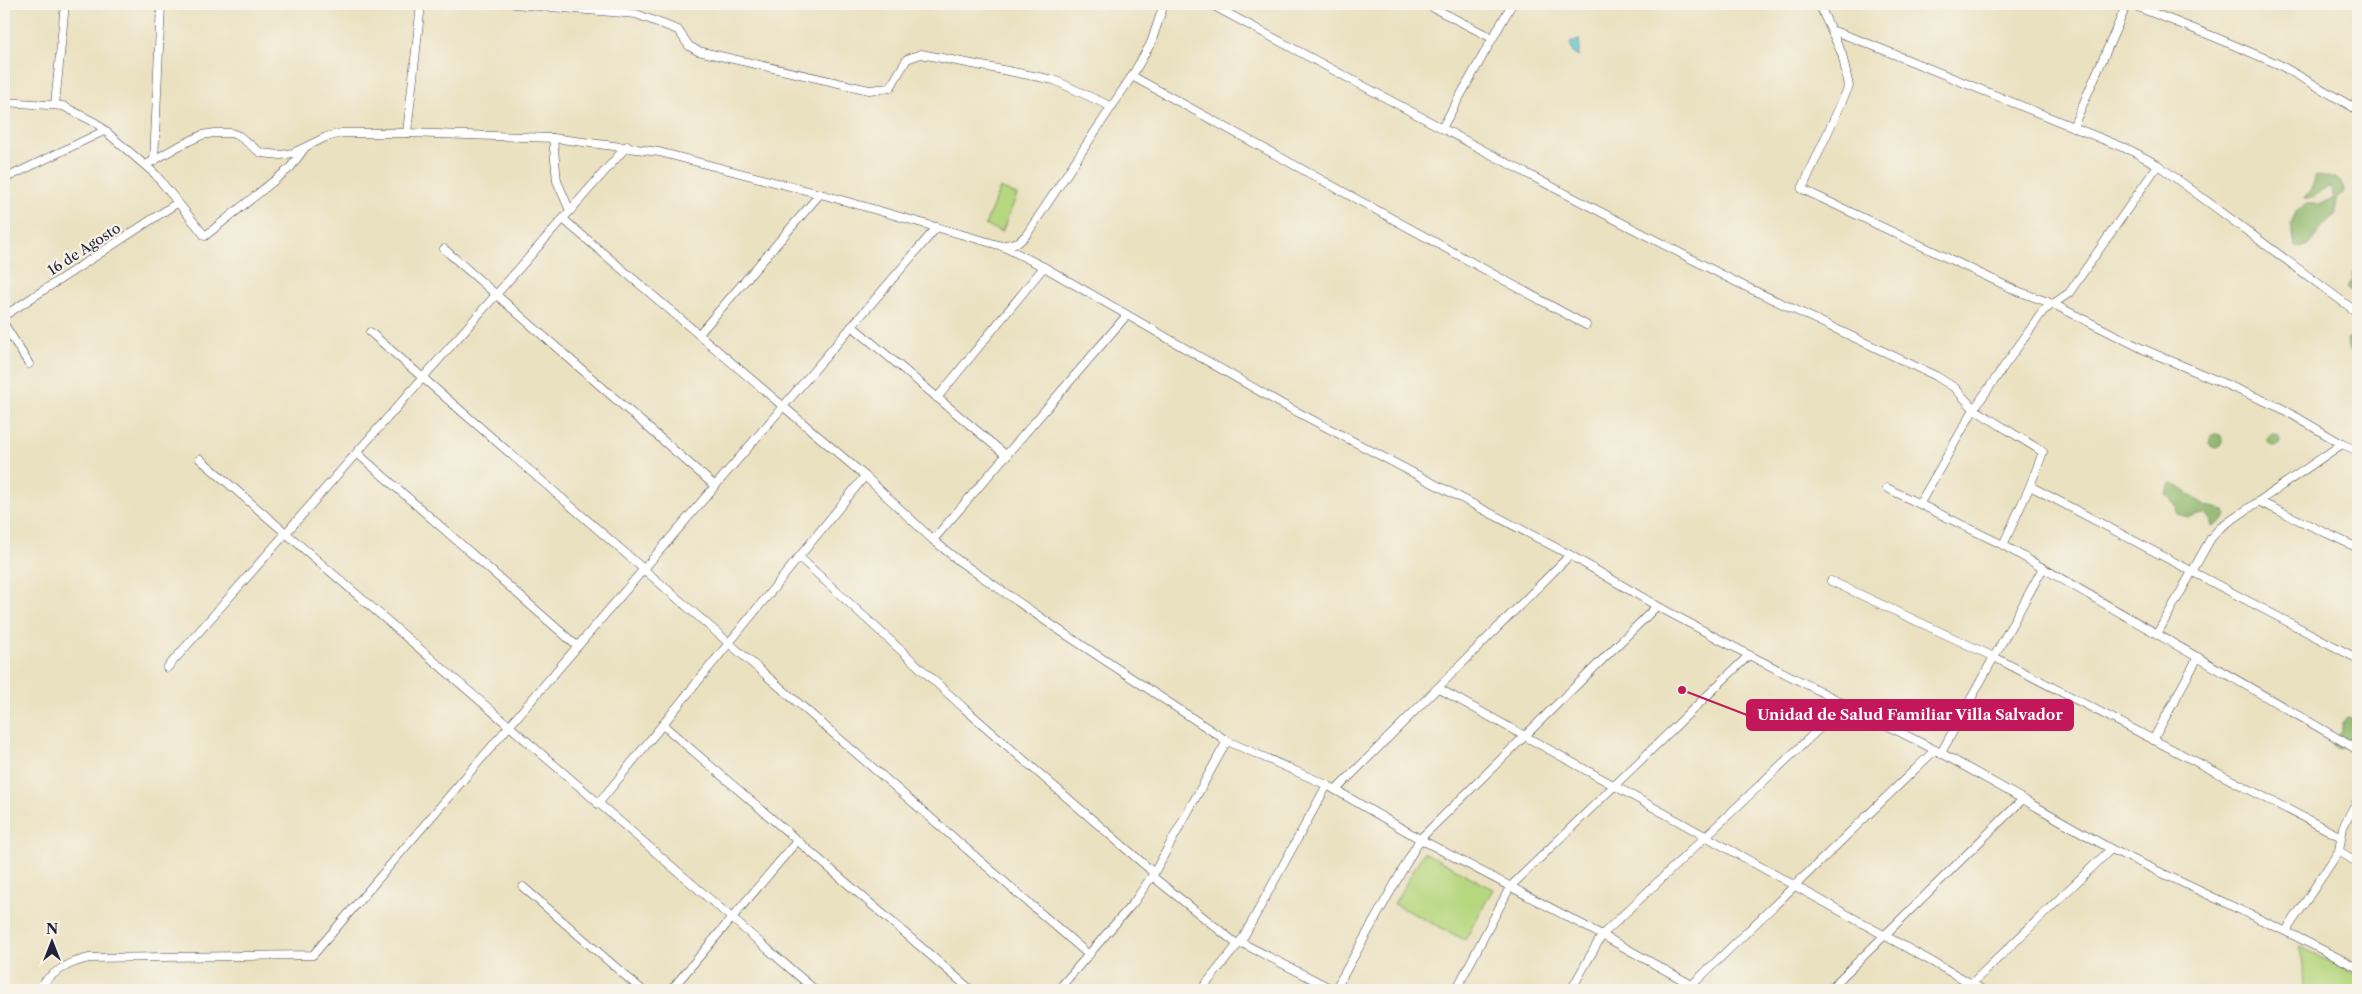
<svg xmlns="http://www.w3.org/2000/svg" width="2362" height="994" font-family="'Libre Caslon Text',serif">
<style>
.green{fill:#b5d77e;stroke:#6c7c5c}
.forest{fill:#90b86d;stroke:#596d54}
.water{fill:#53c1cb;stroke:#3a7283}
.lines{fill:none;stroke-linecap:round;stroke-linejoin:round}
.street-casing{stroke:#403f4f;stroke-width:9}
.street{stroke:#fff;stroke-width:8}
.labels{text-anchor:middle;dominant-baseline:central;stroke-width:4.5;stroke-linejoin:round;paint-order:stroke}
.street-label{font-size:14px;fill:#22223b;stroke:#f7f3e8}
.leader{fill:none;stroke:#c2185b;stroke-width:2}
.callout-dot{fill:#c2185b;stroke:#f7f3e8;stroke-width:2}
.callout{fill:#c2185b;stroke:#c2185b;stroke-width:2}
.callout-label{font-size:15px;text-anchor:middle;font-weight:bold;fill:#fff}
</style>
<rect width="100%" height="100%" fill="#f7f3e8"/>
<filter id="ink" filterUnits="userSpaceOnUse"><feTurbulence type="fractalNoise" baseFrequency=".02" numOctaves="2"/><feDisplacementMap in="SourceGraphic" scale="10" xChannelSelector="R" yChannelSelector="G"/><feConvolveMatrix kernelMatrix="1 2 1 2 8 2 1 2 1" color-interpolation-filters="sRGB"/></filter>
<filter id="wash" filterUnits="userSpaceOnUse"><feTurbulence type="fractalNoise" baseFrequency=".0096" numOctaves="4" result="noise"/><feDisplacementMap in="SourceGraphic" scale="20" xChannelSelector="R" yChannelSelector="G"/><feGaussianBlur stdDeviation="1.12" result="paint"/><feColorMatrix in="noise" values="0 0 0 0 0 0 0 0 0 0 0 0 0 0 0 0 0 1.4 0 .05"/><feComposite in="paint" operator="in"/></filter>
<g filter="url(#wash)">
<rect width="100%" height="100%" fill="#eae1c0"/>
<!-- green -->
<g class="green">
<path d="M 1000,188 L 1017,195 L 1002,232 L 985,225 Z"/>
<path d="M 1424,852 L 1493,889 L 1465,940 L 1394,904 Z"/>
<path d="M 2299,946 L 2358,975 L 2358,990 L 2304,990 L 2303,963 Z"/>
</g>
<!-- forest -->
<g class="forest">
<path d="M 2316,175 C 2330,177 2343,176 2344,192 L 2336,200 L 2336,215 C 2332,219 2327,222 2323,226 C 2314,236 2314,250 2295,246 L 2291,224 L 2297,210 L 2307,204 L 2319,204 L 2334,198 L 2331,188 C 2320,188 2315,201 2304,199 L 2313,185 Z"/>
<path d="M 2355,272 L 2358,273 L 2357,292 L 2350,290 L 2348,287 L 2353,279 L 2352,274 Z"/>
<path d="M 2358,332 L 2358,351 L 2352,352 L 2348,349 L 2347,338 Z"/>
<circle cx="2274" cy="440" r="6"/>
<circle cx="2216" cy="441" r="7"/>
<path d="M 2173,483 L 2206,506 L 2225,510 L 2226,515 L 2223,521 L 2213,526 L 2211,519 L 2205,514 L 2188,517 L 2177,514 L 2176,505 L 2165,494 L 2170,484 Z"/>
<path d="M 2347,717 L 2358,720 L 2358,741 L 2350,741 L 2338,749 L 2332,744 L 2335,737 L 2342,731 L 2342,724 Z"/>
</g>
<!-- water -->
<path class="water" d="M 1579,39 L 1580,49 L 1578,56 L 1573,53 L 1570,42 Z"/>
</g>
<g filter="url(#ink)">
<g class="lines">
<defs>
<g id="street">
<path d="M 514,4 L 636,14 L 678,30 L 689,46 L 698,51 L 869,90 L 890,88 L 907,59 L 921,54 L 1054,80 L 1112,107"/>
<path d="M 1210,4 L 1539,180 L 1740,284 L 1936,376 L 1955,388 L 1974,409 L 2043,452 L 2030,486 L 2003,545"/>
<path d="M 1426,4 L 1492,38"/>
<path d="M 1819,4 L 1842,54 L 1849,86 L 1802,189 L 2015,290 L 2053,304 L 2143,349 L 2281,408 L 2342,444"/>
<path d="M 2130,4 L 2212,36 L 2278,64 L 2358,110"/>
<path d="M 1831,30 L 1864,42 L 2132,151 L 2158,165 L 2358,313"/>
<path d="M 1132,76 L 1586,325"/>
<path d="M 4,102 L 63,106 L 96,123 L 155,174 L 205,236 L 290,168 L 304,149"/>
<path d="M 55,105 L 65,4"/>
<path d="M 2353,107 L 2358,98"/>
<path d="M 2073,127 L 2127,4"/>
<path d="M 1442,128 L 1512,4"/>
<path d="M 407,133 L 421,4"/>
<path d="M 553,138 L 557,181 L 570,211"/>
<path d="M 154,161 L 161,4"/>
<path d="M 146,165 L 175,148 L 202,135 L 214,133 L 231,133 L 239,136 L 261,153 L 281,155 L 293,153 L 326,137 L 342,133 L 407,133 L 553,138 L 659,152 L 824,195 L 1002,246 L 1044,267 L 1280,403 L 1570,555 L 1657,606 L 1749,655 L 1941,753 L 2111,849 L 2291,934 L 2358,968"/>
<path d="M 4,179 L 104,131"/>
<path d="M 563,219 L 865,476 L 933,540 L 959,561 L 1056,628 L 1227,741 L 1327,785 L 1420,839 L 1602,935 L 1701,990"/>
<path d="M 1002,246 L 1019,242 L 1027,234 L 1132,76 L 1151,43 L 1164,4"/>
<path d="M 444,249 L 715,486"/>
<path d="M 4,316 L 177,203"/>
<path d="M 4,324 L 29,364"/>
<path d="M 852,326 L 1007,456"/>
<path d="M 370,332 L 1089,955"/>
<path d="M 699,334 L 820,194"/>
<path d="M 937,398 L 1044,267"/>
<path d="M 357,453 L 577,646"/>
<path d="M 200,459 L 815,990"/>
<path d="M 2030,486 L 2358,659"/>
<path d="M 1887,488 L 2003,545 L 2358,750"/>
<path d="M 2260,502 L 2358,548"/>
<path d="M 1920,503 L 1974,409 L 2034,324 L 2043,311 L 2069,293 L 2158,165"/>
<path d="M 933,540 L 1127,315"/>
<path d="M 799,557 L 965,709 L 1154,873"/>
<path d="M 1831,581 L 1994,657 L 2341,837"/>
<path d="M 2157,634 L 2211,538 L 2220,528 L 2342,444 L 2358,451"/>
<path d="M 167,668 L 627,146"/>
<path d="M 1438,688 L 1983,990"/>
<path d="M 663,725 L 971,990"/>
<path d="M 2153,740 L 2198,657"/>
<path d="M 1941,753 L 2043,568"/>
<path d="M 1336,790 L 1570,555"/>
<path d="M 598,804 L 865,476"/>
<path d="M 2339,851 L 2358,863"/>
<path d="M 1152,876 L 1238,945"/>
<path d="M 523,887 L 642,990"/>
<path d="M 2286,931 L 2339,851 L 2343,827 L 2358,799"/>
<path d="M 1240,942 L 1334,990"/>
<path d="M 36,990 C 52,973 66,963 89,958 L 313,955 L 937,227"/>
<path d="M 671,990 L 797,841"/>
<path d="M 1058,990 L 1134,902 L 1154,873 L 1227,741"/>
<path d="M 1201,990 L 1243,938 L 1327,785"/>
<path d="M 1335,990 L 1420,839 L 1657,606"/>
<path d="M 1456,990 L 1510,887 L 1749,655"/>
<path d="M 1571,990 L 1602,935 L 1844,705"/>
<path d="M 1689,990 L 1692,985 L 1935,750"/>
<path d="M 1829,990 L 2022,800"/>
<path d="M 1965,990 L 2111,849"/>
</g>
</defs>
<!-- street casing -->
<use href="#street" class="street-casing"/>
<!-- street -->
<use href="#street" class="street"/>
</g>
</g>
<g class="labels">
<!-- street labels -->
<g class="street-label">
<text transform="translate(84 249) rotate(-33)">16 de Agosto</text>
</g>
</g>
<!-- callouts -->
<path class="leader" d="M1682 690L1747 715"/>
<circle class="callout-dot" cx="1682" cy="690" r="5"/>
<rect class="callout" x="1747" y="700" width="326" height="30" rx="5"/>
<g class="callout-label">
<text x="1910" y="720">Unidad de Salud Familiar Villa Salvador</text>
</g>
<!-- margin -->
<rect width="2362" height="994" fill="none" stroke="#f7f3e8" stroke-width="20"/>
<!-- north arrow -->
<g transform="translate(52 942)" stroke="#f7f3e8" stroke-width="4" paint-order="stroke">
<path d="M0-4L9 19L0 12L-9 19Z" fill="#22223b"/>
<text y="-8" font-size="14" font-weight="bold" text-anchor="middle" fill="#22223b">N</text>
</g>
</svg>
